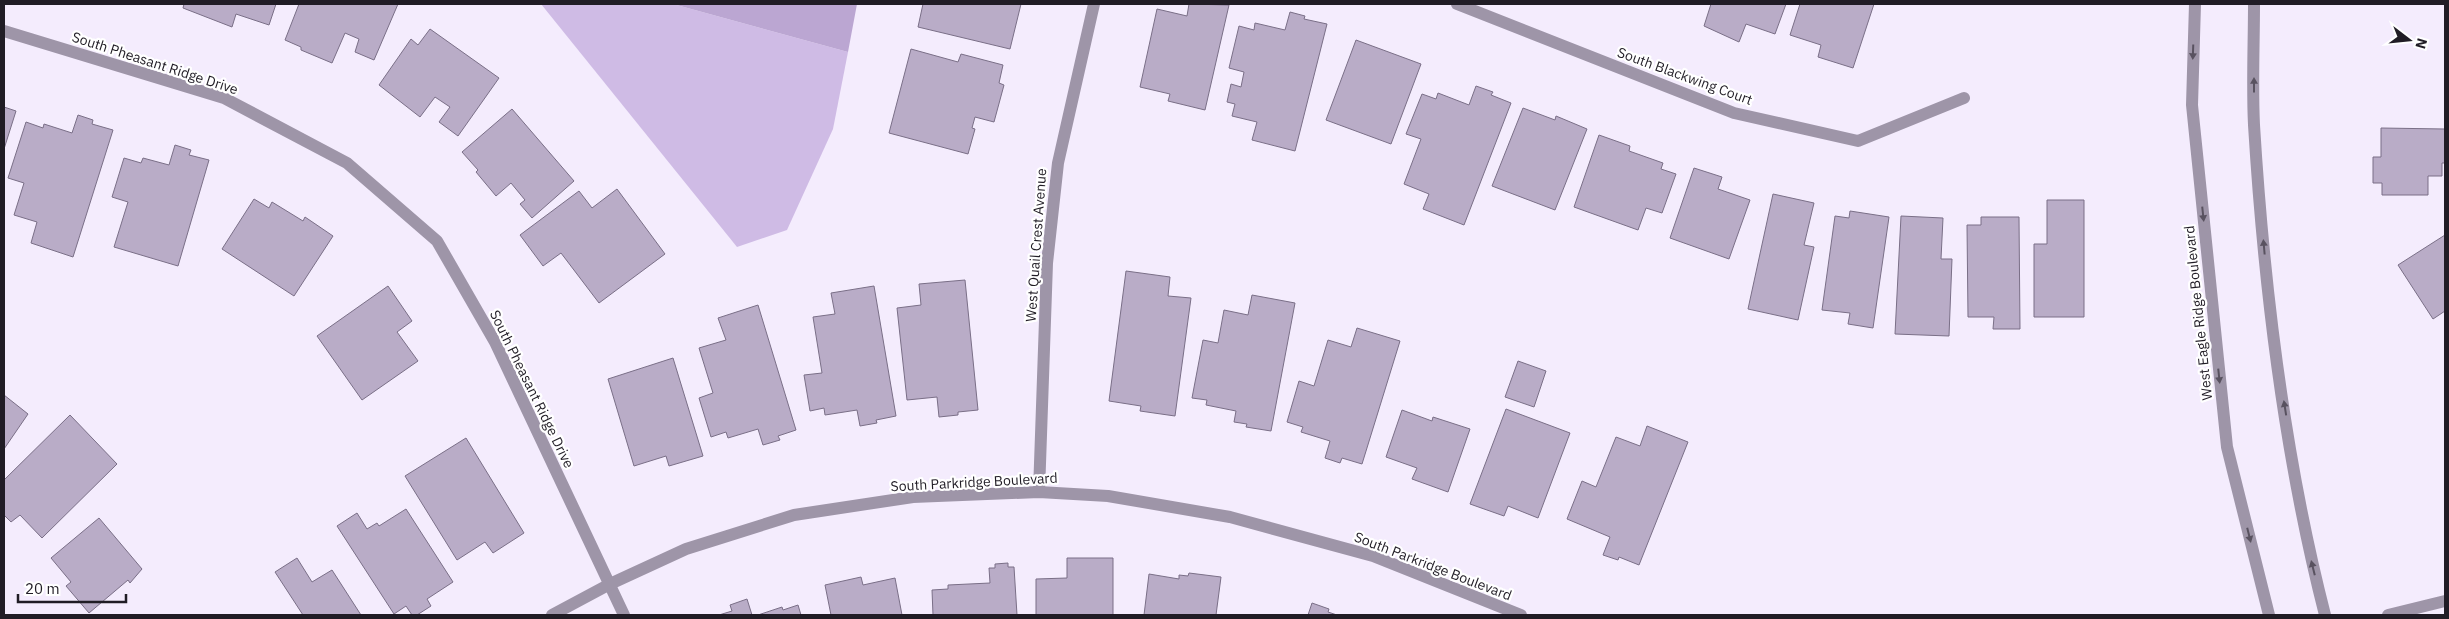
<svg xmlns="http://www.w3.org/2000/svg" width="2449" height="619" font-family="'IBM Plex Sans',sans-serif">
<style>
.green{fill:#cfbbe5}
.forest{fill:#bba6d2}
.building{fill:#b9acc7;stroke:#7a6f87}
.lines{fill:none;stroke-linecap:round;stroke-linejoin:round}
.minor{stroke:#9e95a8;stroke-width:12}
.oneway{fill:#595260}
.labels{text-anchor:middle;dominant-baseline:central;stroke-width:4.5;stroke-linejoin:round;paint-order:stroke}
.street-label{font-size:14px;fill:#201c25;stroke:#fff}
</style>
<rect width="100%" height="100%" fill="#f4ecfd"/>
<!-- green -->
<path class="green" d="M 541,4 L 673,4 L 848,52 L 833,129 L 787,230 L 737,247 Z"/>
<!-- forest -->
<path class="forest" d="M 673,4 L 857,4 L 848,52 Z"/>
<!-- building -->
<g class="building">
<path d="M 184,4 L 276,4 L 269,25 L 236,14 L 232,27 L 183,8 Z"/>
<path d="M 299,4 L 398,4 L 374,60 L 355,52 L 359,39 L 345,33 L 332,63 L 301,50 L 301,47 L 285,40 Z"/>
<path d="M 923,4 L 1021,4 L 1010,49 L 918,27 Z"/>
<path d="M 1189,4 L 1229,5 L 1205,110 L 1168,101 L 1170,94 L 1140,87 L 1157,9 L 1187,16 Z"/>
<path d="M 1711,4 L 1786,4 L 1775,34 L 1746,24 L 1739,42 L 1704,26 Z"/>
<path d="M 1800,4 L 1874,4 L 1853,68 L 1818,57 L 1821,45 L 1790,35 Z"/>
<path d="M 1290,12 L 1305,16 L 1304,19 L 1327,24 L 1295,151 L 1252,140 L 1257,122 L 1232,116 L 1235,104 L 1227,102 L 1231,84 L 1241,87 L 1244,72 L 1229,68 L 1239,26 L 1254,30 L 1255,23 L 1285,30 Z"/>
<path d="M 430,29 L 499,78 L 458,136 L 439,122 L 450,107 L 435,97 L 420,117 L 379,85 L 411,39 L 418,45 Z"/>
<path d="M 1356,40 L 1421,64 L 1391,144 L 1326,120 Z"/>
<path d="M 911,49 L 958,62 L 961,54 L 1003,65 L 999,83 L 1004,85 L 994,122 L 975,117 L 972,128 L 975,129 L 968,154 L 889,133 Z"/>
<path d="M 1476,86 L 1493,92 L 1491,95 L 1511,103 L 1464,225 L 1423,209 L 1429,194 L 1404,184 L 1421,139 L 1406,134 L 1422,94 L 1436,99 L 1438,93 L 1469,105 Z"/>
<path d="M 4,107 L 16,111 L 4,149 Z"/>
<path d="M 1523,108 L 1555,120 L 1556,116 L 1587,129 L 1555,210 L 1492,186 Z"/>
<path d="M 512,109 L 574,181 L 532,218 L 520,204 L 525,200 L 511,183 L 496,196 L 476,172 L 478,170 L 462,152 Z"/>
<path d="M 78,115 L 93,120 L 92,124 L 113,130 L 73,257 L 31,243 L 37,222 L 14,215 L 24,183 L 8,178 L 26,122 L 43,128 L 44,124 L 72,133 Z"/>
<path d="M 2381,128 L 2445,129 L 2445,163 L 2442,163 L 2442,176 L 2428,176 L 2428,195 L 2382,195 L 2382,183 L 2373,183 L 2373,157 L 2381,157 Z"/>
<path d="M 1599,135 L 1630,146 L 1629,151 L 1663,163 L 1661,169 L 1676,174 L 1662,213 L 1646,208 L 1638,230 L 1574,207 Z"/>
<path d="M 175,145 L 191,150 L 189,155 L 209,160 L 178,266 L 114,247 L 128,202 L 112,197 L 124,158 L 141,163 L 143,158 L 169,165 Z"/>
<path d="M 1694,168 L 1722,177 L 1718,189 L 1750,200 L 1729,259 L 1670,238 Z"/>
<path d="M 617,189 L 665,254 L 599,303 L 561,253 L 543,266 L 520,235 L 579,191 L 592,208 Z"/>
<path d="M 1773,194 L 1814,203 L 1804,245 L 1814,247 L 1798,320 L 1748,309 Z"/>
<path d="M 254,199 L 269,208 L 272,202 L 303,221 L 305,217 L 333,236 L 294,296 L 222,249 Z"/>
<path d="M 2047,200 L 2084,200 L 2084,317 L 2034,317 L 2034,244 L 2047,244 Z"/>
<path d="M 1850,211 L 1889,217 L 1873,328 L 1848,324 L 1850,313 L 1822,310 L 1835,216 L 1849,218 Z"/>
<path d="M 1901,216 L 1943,218 L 1941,259 L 1952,259 L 1949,336 L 1895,334 Z"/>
<path d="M 1981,217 L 2019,217 L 2020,329 L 1993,329 L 1994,317 L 1968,317 L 1967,225 L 1981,225 Z"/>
<path d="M 2445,235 L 2445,311 L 2433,319 L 2398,265 Z"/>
<path d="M 1126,271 L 1170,277 L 1168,296 L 1191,298 L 1175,416 L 1140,411 L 1141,406 L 1109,401 Z"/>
<path d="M 965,280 L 978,410 L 958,412 L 958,415 L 939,417 L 937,397 L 907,400 L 897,308 L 921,305 L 919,284 Z"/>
<path d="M 388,286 L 412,321 L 397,332 L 418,361 L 362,400 L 317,336 Z"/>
<path d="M 874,286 L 896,416 L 876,420 L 877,423 L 860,426 L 857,410 L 825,415 L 824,408 L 810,411 L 804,375 L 822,373 L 813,317 L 835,314 L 831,293 Z"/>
<path d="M 1252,295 L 1295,303 L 1271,431 L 1246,427 L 1247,424 L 1234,422 L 1236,411 L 1206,405 L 1207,400 L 1192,398 L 1203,340 L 1218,343 L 1224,310 L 1248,315 Z"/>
<path d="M 758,305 L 796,430 L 778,436 L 780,440 L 763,445 L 758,429 L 728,438 L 726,432 L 711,437 L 699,398 L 713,393 L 699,348 L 726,340 L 718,318 Z"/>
<path d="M 1357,328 L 1400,341 L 1362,464 L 1342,458 L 1340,463 L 1325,458 L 1330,441 L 1301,432 L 1303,427 L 1287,422 L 1299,381 L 1314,386 L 1328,340 L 1351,347 Z"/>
<path d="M 673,358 L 703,456 L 669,466 L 666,456 L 634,466 L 608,379 Z"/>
<path d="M 1518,361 L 1546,371 L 1534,407 L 1505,397 Z"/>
<path d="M 4,395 L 28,414 L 4,449 Z"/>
<path d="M 1506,409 L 1570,433 L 1538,518 L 1508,506 L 1504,516 L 1470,504 Z"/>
<path d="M 1402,410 L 1432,421 L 1433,417 L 1470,429 L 1448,492 L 1412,479 L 1417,468 L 1386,457 Z"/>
<path d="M 70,415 L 117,464 L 42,538 L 20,515 L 11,522 L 4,515 L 4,480 Z"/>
<path d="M 1647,426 L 1688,442 L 1639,565 L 1619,557 L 1618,560 L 1603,555 L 1610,537 L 1567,519 L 1582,481 L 1596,487 L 1616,437 L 1640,446 Z"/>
<path d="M 466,438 L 524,533 L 493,553 L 485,542 L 457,560 L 405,476 Z"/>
<path d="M 406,509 L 453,582 L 427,599 L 431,606 L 417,615 L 412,615 L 406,606 L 394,614 L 337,526 L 357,513 L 367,529 L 377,523 L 379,526 Z"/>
<path d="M 99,518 L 142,569 L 130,583 L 128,580 L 89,613 L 66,586 L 71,582 L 51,558 Z"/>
<path d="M 297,558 L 312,582 L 332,570 L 361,615 L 303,615 L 275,572 Z"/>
<path d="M 1067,558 L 1113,558 L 1113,615 L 1036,615 L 1036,579 L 1067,578 Z"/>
<path d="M 1008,563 L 1008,567 L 1014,567 L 1017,615 L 933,615 L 932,590 L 948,589 L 948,585 L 990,583 L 989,568 L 995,568 L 995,564 Z"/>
<path d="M 1189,573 L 1221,577 L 1216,615 L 1144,615 L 1149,574 L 1179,579 L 1179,575 L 1188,576 Z"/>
<path d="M 861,577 L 863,585 L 895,578 L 902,615 L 831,615 L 825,585 Z"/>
<path d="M 747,599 L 752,615 L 719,615 L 732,611 L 730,605 Z"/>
<path d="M 1312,603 L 1329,609 L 1328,612 L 1337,615 L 1308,615 Z"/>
<path d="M 798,605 L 801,615 L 758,615 L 782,607 L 783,610 Z"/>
</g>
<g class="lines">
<!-- minor -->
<g class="minor">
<path d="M 1457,4 L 1734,113 L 1858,141 L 1964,98"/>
<path d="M 2195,4 L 2192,105 L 2227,447 L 2269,615"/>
<path d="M 2254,4 C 2254,44 2252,85 2254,125 C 2264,289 2284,455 2325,615"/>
<path d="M 4,31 L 224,98 L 347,163 L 437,241 L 495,342 L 624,615"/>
<path d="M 1039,492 L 1047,263 L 1058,163 L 1094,4"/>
<path d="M 552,615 L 610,584 L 686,549 L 794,515 L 913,497 L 1039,492 L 1108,496 L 1230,517 L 1373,556 L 1521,615"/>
<path d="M 2388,615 L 2445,601"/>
</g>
</g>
<!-- one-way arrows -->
<defs><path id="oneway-solid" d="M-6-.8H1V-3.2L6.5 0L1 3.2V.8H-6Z" transform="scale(1.25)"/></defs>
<g class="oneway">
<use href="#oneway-solid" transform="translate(2193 52) rotate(92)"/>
<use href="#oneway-solid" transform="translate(2254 85) rotate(-90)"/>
<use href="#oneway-solid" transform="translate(2203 214) rotate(84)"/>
<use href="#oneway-solid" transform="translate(2264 247) rotate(-95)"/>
<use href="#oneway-solid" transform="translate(2219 376) rotate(84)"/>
<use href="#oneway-solid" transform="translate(2285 408) rotate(-99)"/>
<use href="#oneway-solid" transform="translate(2249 535) rotate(76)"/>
<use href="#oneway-solid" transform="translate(2313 568) rotate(-104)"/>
</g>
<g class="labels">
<!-- street labels -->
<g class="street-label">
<text transform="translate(155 63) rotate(18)">South Pheasant Ridge Drive</text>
<text transform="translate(1685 76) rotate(20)">South Blackwing Court</text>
<text transform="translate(1036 245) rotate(-86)">West Quail Crest Avenue</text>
<text transform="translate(2198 313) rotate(-96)">West Eagle Ridge Boulevard</text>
<text transform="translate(532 389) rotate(64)">South Pheasant Ridge Drive</text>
<text transform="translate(974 482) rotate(-3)">South Parkridge Boulevard</text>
<text transform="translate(1433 566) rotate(21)">South Parkridge Boulevard</text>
</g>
</g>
<!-- border -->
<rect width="2449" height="619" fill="none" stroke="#201c25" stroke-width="10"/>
<!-- north arrow -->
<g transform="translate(2409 40) rotate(106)" stroke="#ffffff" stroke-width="4" paint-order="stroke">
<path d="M0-4L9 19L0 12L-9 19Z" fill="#201c25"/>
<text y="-8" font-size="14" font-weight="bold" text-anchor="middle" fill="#201c25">N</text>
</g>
<!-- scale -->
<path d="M18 594v8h108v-8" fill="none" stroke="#201c25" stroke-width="2.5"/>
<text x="25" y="594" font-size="15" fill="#201c25" stroke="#ffffff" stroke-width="4" paint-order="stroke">20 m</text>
</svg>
